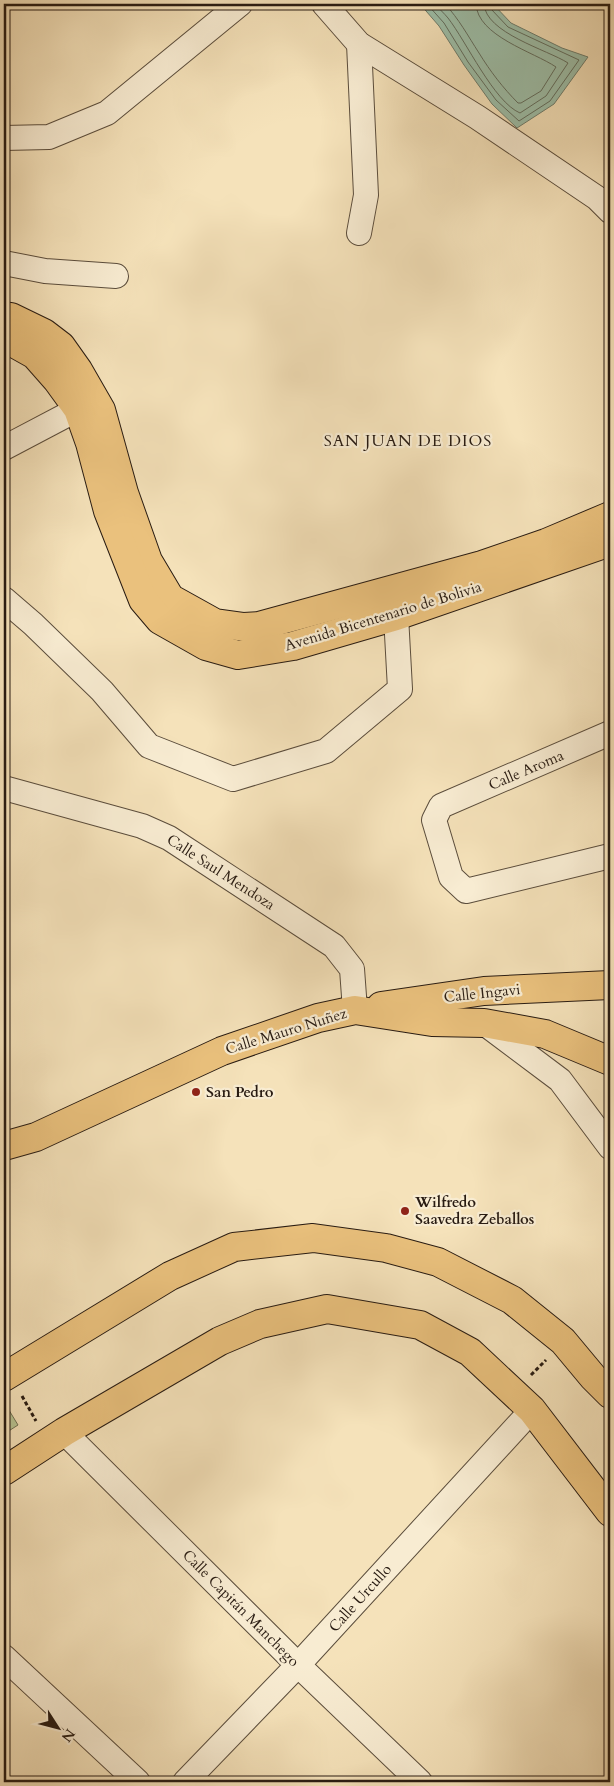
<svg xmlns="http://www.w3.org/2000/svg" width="614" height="1786" font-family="Cardo,serif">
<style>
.green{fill:#b8c492;stroke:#707052}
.water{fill:#9dbfa9;stroke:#6e7d6d}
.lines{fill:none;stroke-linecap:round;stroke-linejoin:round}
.shore{stroke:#626d5e;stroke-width:1}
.minor-casing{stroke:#5b4d3c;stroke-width:26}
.major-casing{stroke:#281b12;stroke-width:30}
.path{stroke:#281b12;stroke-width:3;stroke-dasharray:4 2.5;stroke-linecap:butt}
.minor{stroke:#f8ecd2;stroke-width:24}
.major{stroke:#eac17d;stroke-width:28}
.poi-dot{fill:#8f2418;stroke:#f8ecd2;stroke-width:2}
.labels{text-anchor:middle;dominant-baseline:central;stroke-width:4.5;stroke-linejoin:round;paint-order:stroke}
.street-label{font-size:15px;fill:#281b12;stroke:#f8ecd2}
.poi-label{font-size:15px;font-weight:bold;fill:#281b12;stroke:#f8ecd2;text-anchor:start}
.neighbourhood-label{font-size:16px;letter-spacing:1px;fill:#281b12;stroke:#f8ecd2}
</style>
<rect width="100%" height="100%" fill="#f5e2ba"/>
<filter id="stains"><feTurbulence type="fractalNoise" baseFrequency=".004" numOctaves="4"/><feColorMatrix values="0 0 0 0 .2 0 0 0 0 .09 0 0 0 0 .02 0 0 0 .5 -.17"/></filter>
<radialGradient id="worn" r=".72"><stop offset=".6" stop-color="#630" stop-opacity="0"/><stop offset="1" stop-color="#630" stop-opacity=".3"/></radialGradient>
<!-- green -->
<path class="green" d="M 4,1402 L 18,1425 L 4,1434 Z"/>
<!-- water -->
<path class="water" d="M 420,4 L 493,4 L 511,23 L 562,48 L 588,57 L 554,104 L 517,128 L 492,104 L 464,65 L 439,26 Z"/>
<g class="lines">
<!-- shore -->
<g class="shore">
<path d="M 427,4 L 444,23 L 468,62 L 496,100 L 519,121 L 550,101 L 579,60 L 508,27 L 491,9 L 490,4"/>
<path d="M 435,4 C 439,9 444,13 448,18 C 466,41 494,102 520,113 L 546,96 L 568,63 C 548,50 485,33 484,4"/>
<path d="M 445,4 C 459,19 468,36 479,53 C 490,71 503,88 518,103 L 521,103 L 541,91 L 556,67 C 534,52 477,36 476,4"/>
</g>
<defs>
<g id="minor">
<path d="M 324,4 L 359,44 L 477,117 L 597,198 L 610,211"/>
<path d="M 359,44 L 366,195 L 359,233"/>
<path d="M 4,138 L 49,137 L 107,113 L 240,4"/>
<path d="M 4,263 L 45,271 L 116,276"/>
<path d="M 4,448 L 78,409"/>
<path d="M 4,599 L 33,624 L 102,691 L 149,746 L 233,779 L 326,751 L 400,689 L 396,616"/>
<path d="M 610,733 L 441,806 L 434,820 L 451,877 L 466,891 L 610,856"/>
<path d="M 4,788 L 142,826 L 169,838 L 334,946 L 352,969 L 355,1010"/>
<path d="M 484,1023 L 560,1080 L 610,1147"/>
<path d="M 64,1432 L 298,1665 L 420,1782"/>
<path d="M 4,1657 L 138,1782"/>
<path d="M 185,1782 L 298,1665 L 532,1410"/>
</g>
<g id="major">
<path d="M 4,316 L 11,317 L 44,333 L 61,346 L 78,370 L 101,410 L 124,493 L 148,561 L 170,598 L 215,623 L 244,627 L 259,626 L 482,565 L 546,543 L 610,516"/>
<path d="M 4,340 L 10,341 L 35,355 L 57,380 L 78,409 L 90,443 L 108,511 L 143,600 L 160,620 L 206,646 L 238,655 L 293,646 L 396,616 L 610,542"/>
<path d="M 381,1006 L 484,991 L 610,985"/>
<path d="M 4,1146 L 36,1137 L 222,1051 L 318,1018 L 355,1010 L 432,1022 L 484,1023 L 545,1034 L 610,1061"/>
<path d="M 4,1377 L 170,1276 L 234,1247 L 313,1238 L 386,1248 L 438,1262 L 512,1300 L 563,1341 L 593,1377 L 610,1394"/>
<path d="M 4,1471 L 64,1432 L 220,1341 L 260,1324 L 327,1309 L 420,1325 L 470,1352 L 532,1410 L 610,1512"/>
</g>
</defs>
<!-- minor casing -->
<use href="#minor" class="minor-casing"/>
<!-- major casing -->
<use href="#major" class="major-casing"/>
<!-- path -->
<g class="path">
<path d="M 531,1375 L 546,1360"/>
<path d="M 22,1396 L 36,1421"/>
</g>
<!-- minor -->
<use href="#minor" class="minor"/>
<!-- major -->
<use href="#major" class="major"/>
</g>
<!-- markers -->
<g class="poi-dot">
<circle cx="196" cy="1092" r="5"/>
<circle cx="405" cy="1211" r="5"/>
</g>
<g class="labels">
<!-- street labels -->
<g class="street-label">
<text transform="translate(383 616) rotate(-17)">Avenida Bicentenario de Bolivia</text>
<text transform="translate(526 770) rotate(-23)">Calle Aroma</text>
<text transform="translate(221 872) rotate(33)">Calle Saul Mendoza</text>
<text transform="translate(482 993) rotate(-6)">Calle Ingavi</text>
<text transform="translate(286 1031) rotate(-17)">Calle Mauro Nuñez</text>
<text transform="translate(360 1598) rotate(-48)">Calle Urcullo</text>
<text transform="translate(241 1608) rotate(45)">Calle Capitán Manchego</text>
</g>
<!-- poi labels -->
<g class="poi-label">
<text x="206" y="1092">San Pedro</text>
<text x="415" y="1202">Wilfredo<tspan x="415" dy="17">Saavedra Zeballos</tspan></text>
</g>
<!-- neighbourhood labels -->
<g class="neighbourhood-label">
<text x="408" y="441">SAN JUAN DE DIOS</text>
</g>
</g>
<!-- margin -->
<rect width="614" height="1786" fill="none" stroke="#f5e2ba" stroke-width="20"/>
<rect x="5" y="5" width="604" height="1776" fill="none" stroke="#281b12" stroke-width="2.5"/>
<rect x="10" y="10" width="594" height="1766" fill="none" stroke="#281b12"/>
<!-- north arrow -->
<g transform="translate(58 1728) rotate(126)" stroke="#f8ecd2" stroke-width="4" paint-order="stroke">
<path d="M0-4L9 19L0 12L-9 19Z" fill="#281b12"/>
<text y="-8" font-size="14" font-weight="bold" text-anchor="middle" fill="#281b12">N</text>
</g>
<rect width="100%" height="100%" filter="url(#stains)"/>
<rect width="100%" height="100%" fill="url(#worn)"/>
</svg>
